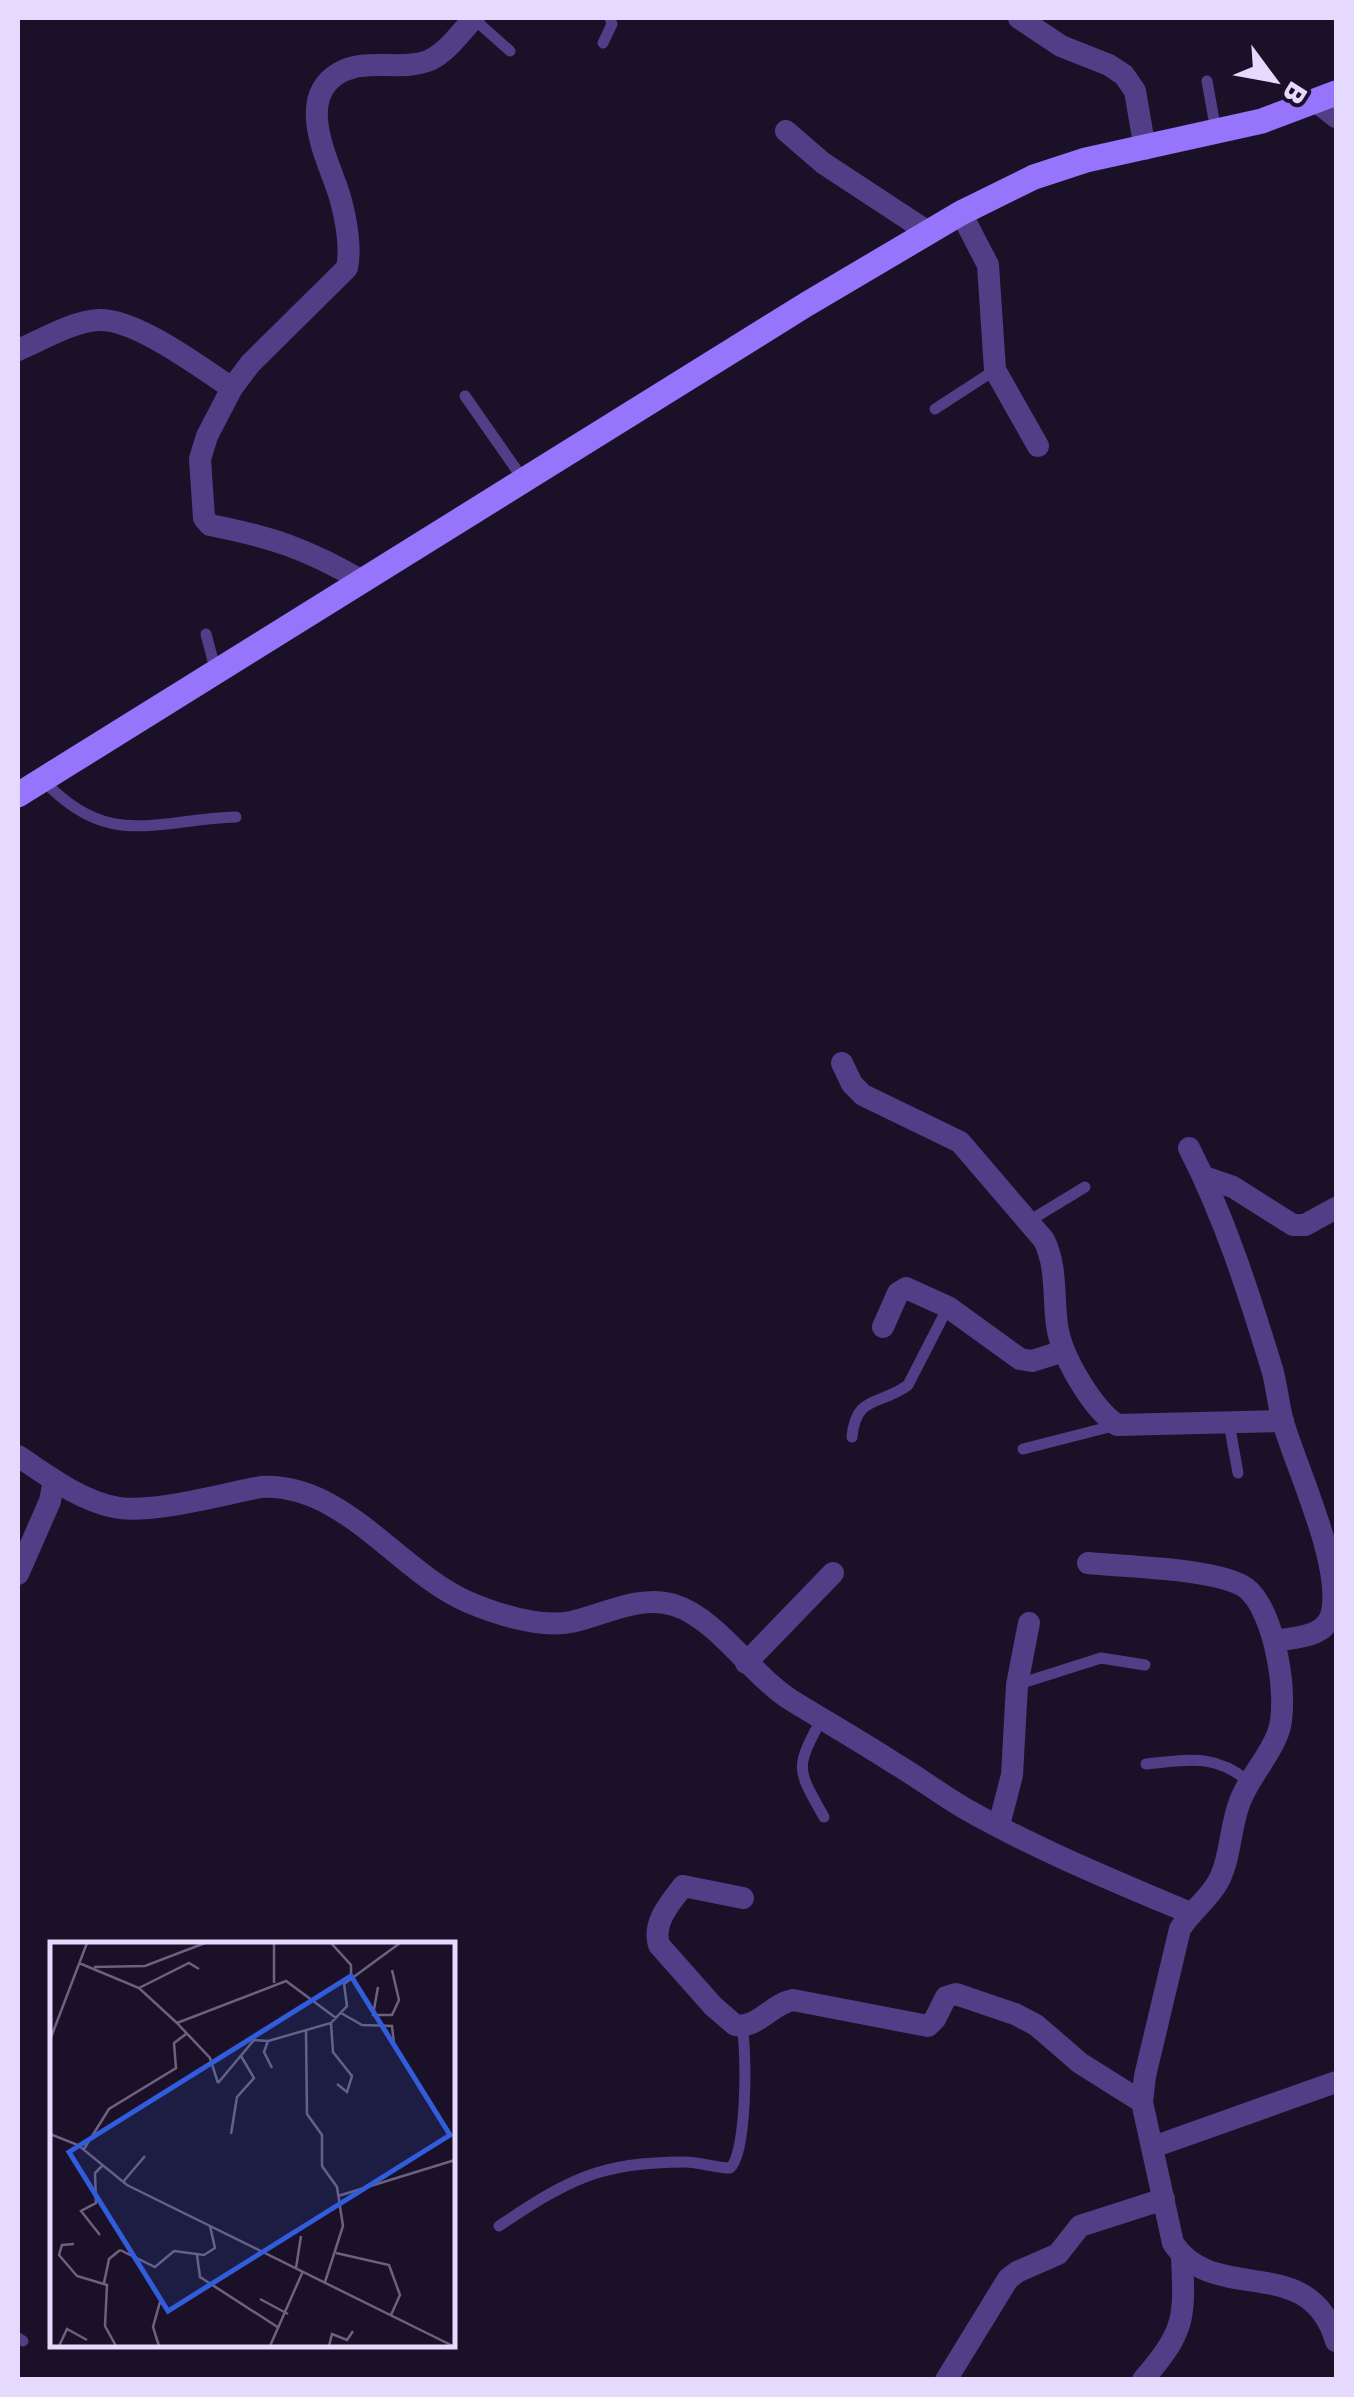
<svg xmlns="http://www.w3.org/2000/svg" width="1354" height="2397" font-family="Rubik,sans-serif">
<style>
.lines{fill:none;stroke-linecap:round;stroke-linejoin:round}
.lane{stroke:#513e86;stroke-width:11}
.street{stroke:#513e86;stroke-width:22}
.secondary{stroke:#9674fb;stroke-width:25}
.inset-road{fill:none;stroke:#6c617e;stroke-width:2.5}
.view{fill:#315cdc;fill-opacity:0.15;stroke:#315cdc;stroke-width:5}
.inset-edge{fill:none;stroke:#e6d9fe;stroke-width:5}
</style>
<rect width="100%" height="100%" fill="#1a1128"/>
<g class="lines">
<!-- lane -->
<g class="lane">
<path d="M 474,19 L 510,51"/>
<path d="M 603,43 L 612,24 L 610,18"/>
<path d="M 1207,81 L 1216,131"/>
<path d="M 465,396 L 523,479"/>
<path d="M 935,409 L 995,370"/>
<path d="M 206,634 L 216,672"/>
<path d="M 42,779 C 108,850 153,820 236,817"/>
<path d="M 1029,1221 L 1085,1187"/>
<path d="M 1229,1423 L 1238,1473"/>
<path d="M 852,1437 C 856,1394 880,1406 908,1385 L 948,1307"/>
<path d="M 1023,1449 L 1117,1425"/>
<path d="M 1019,1684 L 1101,1658 L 1145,1665"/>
<path d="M 822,1718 C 795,1769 796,1767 824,1817"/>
<path d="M 1146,1764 C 1188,1760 1214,1753 1248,1781"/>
<path d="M 499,2226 C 568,2180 599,2162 685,2162 C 700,2162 715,2168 730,2168 C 747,2154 747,2051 742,2027"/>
<path d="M 18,2338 L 23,2341"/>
</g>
<!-- street -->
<g class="street">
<path d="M 1019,18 L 1061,46 L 1109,65 L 1124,75 L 1135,91 L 1145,149"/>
<path d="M 1317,102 L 1336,117"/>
<path d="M 786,131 L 823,163 L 928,232"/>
<path d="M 961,213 L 988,265 L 995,370 L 1038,446"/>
<path d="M 18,350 C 42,340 73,321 99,320 C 137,319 201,368 232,388"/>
<path d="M 362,581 C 308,549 271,537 210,525 L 204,518 L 200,459 L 207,436 L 232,388 L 250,364 L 347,268 C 352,245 344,207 336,185 C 324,152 298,97 339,73 C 366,57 402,72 430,60 C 447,52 462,31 474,18"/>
<path d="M 842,1063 L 852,1084 L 863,1095 L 960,1142 L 1044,1240 C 1057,1266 1053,1296 1057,1325 C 1061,1356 1092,1408 1117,1425 L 1283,1421"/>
<path d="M 1189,1148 C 1225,1218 1249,1294 1272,1369 C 1277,1386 1278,1404 1283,1422 C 1297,1470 1342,1563 1332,1612 C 1327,1638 1295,1637 1275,1641"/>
<path d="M 1204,1177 L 1233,1187 L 1293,1225 L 1305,1225 L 1336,1208"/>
<path d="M 883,1327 L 898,1293 L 906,1288 L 948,1307 L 1020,1359 L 1032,1361 L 1064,1351"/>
<path d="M 18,1456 C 47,1475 79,1500 114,1507 C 150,1515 222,1494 261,1487 C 345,1483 397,1571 468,1602 C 499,1615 538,1628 571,1622 C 603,1615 641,1594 674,1605 C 718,1619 751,1675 791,1700 C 825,1721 860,1741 894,1763 C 918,1777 940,1794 964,1808 C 1036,1849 1114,1881 1190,1913"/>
<path d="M 1088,1563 C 1125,1567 1219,1568 1246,1588 C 1275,1610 1290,1701 1278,1733 C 1268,1760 1246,1780 1238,1807 C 1230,1831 1230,1860 1218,1882 C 1208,1900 1191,1911 1180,1929 L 1145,2076 L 1142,2102 L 1173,2243 C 1215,2307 1309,2250 1336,2341"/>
<path d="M 18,1574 L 50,1501 L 54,1480"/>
<path d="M 746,1663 L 833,1573"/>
<path d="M 999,1825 L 1012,1775 L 1017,1685 L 1029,1623"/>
<path d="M 743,1898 L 683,1886 C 670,1903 652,1923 659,1945 L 713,2006 L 735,2025 C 758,2029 771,2004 793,2000 L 928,2026 L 935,2019 L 946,1997 L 956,1994 L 1015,2014 L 1036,2025 L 1080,2063 L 1142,2102"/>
<path d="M 1153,2147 L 1336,2082"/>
<path d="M 946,2380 L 1008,2279 L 1017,2272 L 1058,2254 L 1080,2226 L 1164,2199"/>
<path d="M 1143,2380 C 1185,2331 1185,2319 1182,2257"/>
</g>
<!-- secondary -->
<path class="secondary" d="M 18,795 L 807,304 L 961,213 L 1034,177 L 1086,160 L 1262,121 L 1336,93"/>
</g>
<!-- overview -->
<g transform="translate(50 1942)">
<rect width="405" height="405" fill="#1a1128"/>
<path class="inset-road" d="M 281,1 L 301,23 L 301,35M 29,21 L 89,46 L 127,81 L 236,39 L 286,76M 44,25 L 95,24 L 155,1M 224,41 L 224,1M 328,45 L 323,73 L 342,73 L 349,58 L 342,28M 89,46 L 139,21 L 149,27M 291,71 L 312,83 L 342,84 L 344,102M 127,81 L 160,116 L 168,141M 281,81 L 283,110 L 302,134 L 297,150 L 287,142M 256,89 L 257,172 L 272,193 L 272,224 L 287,245 L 293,284 L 275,340M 0,98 L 37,1M 222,126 L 214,110 L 218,99 L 281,81 L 297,64 L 294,42 L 350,1M 168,141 L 204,98 L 218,99M 0,192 L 28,203 L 77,243 L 403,404M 181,192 L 187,155 L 204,136 L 191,114M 34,207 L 59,167 L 126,126 L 124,101 L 136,92M 73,240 L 95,214M 288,254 L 405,218M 50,293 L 31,269 L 46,261 L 45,231 L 52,224M 24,302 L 12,303 L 9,313 L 27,334 L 57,343 L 55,384 L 66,404M 70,308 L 105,325 L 124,309 L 154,313 L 165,306 L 160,284M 286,311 L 339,323 L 350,353 L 341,373M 147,313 L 150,335 L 229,386M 246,326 L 251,294M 54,341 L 59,317 L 70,308M 210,357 L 238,372M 9,404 L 17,387 L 37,398M 109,404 L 103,385 L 110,360M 220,404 L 253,329M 279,404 L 282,392 L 297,398 L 303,389"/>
<path class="view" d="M 301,34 L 400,193 L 118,369 L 19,210 Z"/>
<rect width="405" height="405" class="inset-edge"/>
</g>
<!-- border -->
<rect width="1354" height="2397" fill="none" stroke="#e6d9fe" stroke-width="40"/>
<!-- north arrow -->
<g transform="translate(1274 80) rotate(122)" stroke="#1a1128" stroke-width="8" paint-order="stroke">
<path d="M0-8L18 38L0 25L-18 38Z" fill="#e6d9fe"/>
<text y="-15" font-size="28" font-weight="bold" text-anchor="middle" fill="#e6d9fe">B</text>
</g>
</svg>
